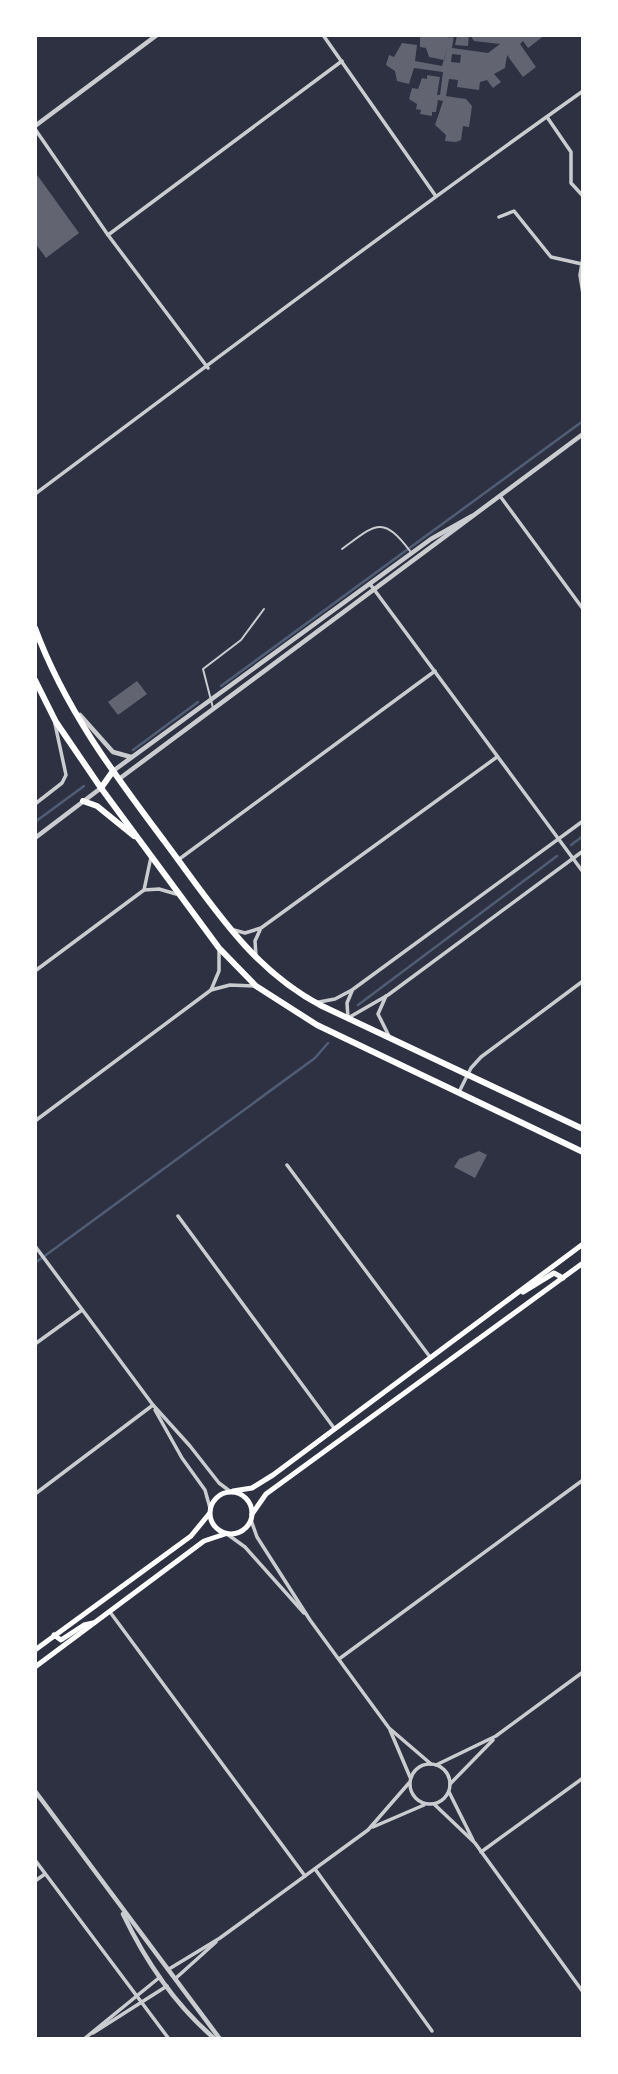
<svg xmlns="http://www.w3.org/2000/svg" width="618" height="2074" font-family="'Nunito Sans',sans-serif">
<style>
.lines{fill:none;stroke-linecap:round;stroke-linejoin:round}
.stream{stroke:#4f5d75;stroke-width:2.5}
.building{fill:#626471;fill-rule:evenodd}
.service{stroke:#caccd0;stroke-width:2}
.minor{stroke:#caccd0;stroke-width:3.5}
.tertiary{stroke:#caccd0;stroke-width:4.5}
.secondary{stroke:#fff;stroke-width:5}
.primary{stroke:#fff;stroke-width:6}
</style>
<rect width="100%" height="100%" fill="#2d3142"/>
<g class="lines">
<!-- stream -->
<g class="stream">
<path d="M 221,686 L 583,421"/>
<path d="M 133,750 L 198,702"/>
<path d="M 35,822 L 84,786"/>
<path d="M 571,845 L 583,836"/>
<path d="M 358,1005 L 557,856"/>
<path d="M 35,1263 L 315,1058 L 328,1043"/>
</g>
</g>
<!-- building -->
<g class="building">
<path d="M 420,35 L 448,35 L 449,38 L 454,35 L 452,48 L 488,53 L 500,44 L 474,41 L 470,35 L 545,35 L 528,48 L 523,41 L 520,44 L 536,67 L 523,77 L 507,55 L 505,68 L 494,74 L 501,82 L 493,88 L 487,80 L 480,82 L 479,90 L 457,87 L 458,80 L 449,79 L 446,96 L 466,99 L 472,106 L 469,127 L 463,126 L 461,140 L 456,142 L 445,141 L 446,135 L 435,125 L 443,101 L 438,100 L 436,112 L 432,112 L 432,116 L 420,114 L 421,110 L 416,109 L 417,104 L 409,99 L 412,88 L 418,89 L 422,78 L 427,79 L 427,75 L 440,77 L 437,95 L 440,95 L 443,72 L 414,68 L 409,84 L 397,81 L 395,71 L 386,65 L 389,55 L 394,57 L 402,43 L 417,45 L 415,61 L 442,66 L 448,45 L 444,60 L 429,57 L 426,48 L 420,47 ZM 452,54 L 461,55 L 460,63 L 451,62 Z"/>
<path d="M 457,35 L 469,35 L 468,46 L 455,45 Z"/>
<path d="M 35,172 L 79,233 L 46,258 L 35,243 Z"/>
<path d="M 137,681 L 147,694 L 118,715 L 108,702 Z"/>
<path d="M 479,1151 L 487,1155 L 475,1178 L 454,1167 L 459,1159 Z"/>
</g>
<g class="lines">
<!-- service -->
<g class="service">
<path d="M 342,549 C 375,525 382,514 410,551"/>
<path d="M 213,708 L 203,669 L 241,640 L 264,609"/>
</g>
<!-- minor -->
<g class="minor">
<path d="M 323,35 L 435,195"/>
<path d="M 547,117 L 571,152 L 571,183 L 583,196"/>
<path d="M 35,129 L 108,235 L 208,368"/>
<path d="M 499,217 L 514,211 L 551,257 L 582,264"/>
<path d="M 108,235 L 342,61"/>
<path d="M 583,257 L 580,275 L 583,294"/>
<path d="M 35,494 C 217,358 398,222 583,91"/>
<path d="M 500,496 L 583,609"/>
<path d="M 370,584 L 583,872"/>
<path d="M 35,804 L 62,783 L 66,775 L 55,724"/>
<path d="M 178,860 L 435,671"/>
<path d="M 144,890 L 159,889 L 176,894"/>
<path d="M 234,930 L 245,933 L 261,928 L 497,757"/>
<path d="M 256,956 L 255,941 L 260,930"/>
<path d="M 35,971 L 144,890 L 151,857"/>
<path d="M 211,990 L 219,971 L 219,948"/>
<path d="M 352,991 L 347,1003 L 348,1018 L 388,995 L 583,851"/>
<path d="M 386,996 L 378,1014 L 389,1036"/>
<path d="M 319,1002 L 335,999 L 352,990 L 583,821"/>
<path d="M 459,1092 L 471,1068 L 481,1057 L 583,981"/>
<path d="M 35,1121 L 211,990 L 230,985 L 254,986"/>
<path d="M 287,1165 L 430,1357"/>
<path d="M 178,1216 L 334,1428"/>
<path d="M 35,1246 L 153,1405 L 190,1446 L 219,1483 L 231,1492"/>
<path d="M 35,1344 L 82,1310"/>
<path d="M 155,1410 L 182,1458 L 205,1490 L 210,1508"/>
<path d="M 35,1494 L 153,1405"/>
<path d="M 251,1520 L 257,1537 L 310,1620 L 367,1698 L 389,1728 L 431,1764"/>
<path d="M 227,1534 L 245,1547 L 304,1613"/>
<path d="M 110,1612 L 305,1876"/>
<path d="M 339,1659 L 583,1480"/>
<path d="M 390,1730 L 410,1777"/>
<circle cx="430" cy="1784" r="20"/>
<path d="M 436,1765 L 496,1736 L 583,1672"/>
<path d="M 450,1784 L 493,1740"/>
<path d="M 449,1792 L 473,1840"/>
<path d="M 434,1804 L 475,1843 L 583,1992"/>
<path d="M 373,1827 L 424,1805"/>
<path d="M 481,1852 L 583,1778"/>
<path d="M 35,1860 L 169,2039"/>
<path d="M 315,1869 L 432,2031"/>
<path d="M 35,1881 L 45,1874"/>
<path d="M 169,1969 L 220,1938 L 368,1830 L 409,1783"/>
<path d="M 176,1978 L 216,1942"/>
<path d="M 93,2033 L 167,1986"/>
<path d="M 84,2039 L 160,1977"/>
</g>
<!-- tertiary -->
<g class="tertiary">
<path d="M 35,126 L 157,35"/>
<path d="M 80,715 L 113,752 L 131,757"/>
<path d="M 113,771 L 431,539 L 472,516"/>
<path d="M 119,779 L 583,434"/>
<path d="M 35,838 L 101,788"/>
<path d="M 35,1791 L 220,2039"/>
<path d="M 123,1914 C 145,1960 175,2005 215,2039"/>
</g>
<!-- secondary -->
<g class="secondary">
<path d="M 523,1292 L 554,1273 L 563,1278"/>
<path d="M 233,1491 L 252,1488 L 273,1475 L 583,1244"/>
<circle cx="231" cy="1513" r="21"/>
<path d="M 252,1514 L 266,1494 L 583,1263"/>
<path d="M 54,1635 L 61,1640 L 84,1625 L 93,1623"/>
<path d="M 35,1650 L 191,1536 L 209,1514"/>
<path d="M 35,1667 L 204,1541 L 225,1534"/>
</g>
<!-- primary -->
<g class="primary">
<path d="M 35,628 C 65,709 114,774 165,842 C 212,905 251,969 322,1006 L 583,1129"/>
<path d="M 35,680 L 56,722 L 101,788 L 219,948 L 256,986 L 317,1025 L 583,1152"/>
<path d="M 101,788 L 113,771"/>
<path d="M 83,801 L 97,806 L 134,836"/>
</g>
</g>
<!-- border -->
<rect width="618" height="2074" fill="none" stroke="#ffffff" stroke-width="74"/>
</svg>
